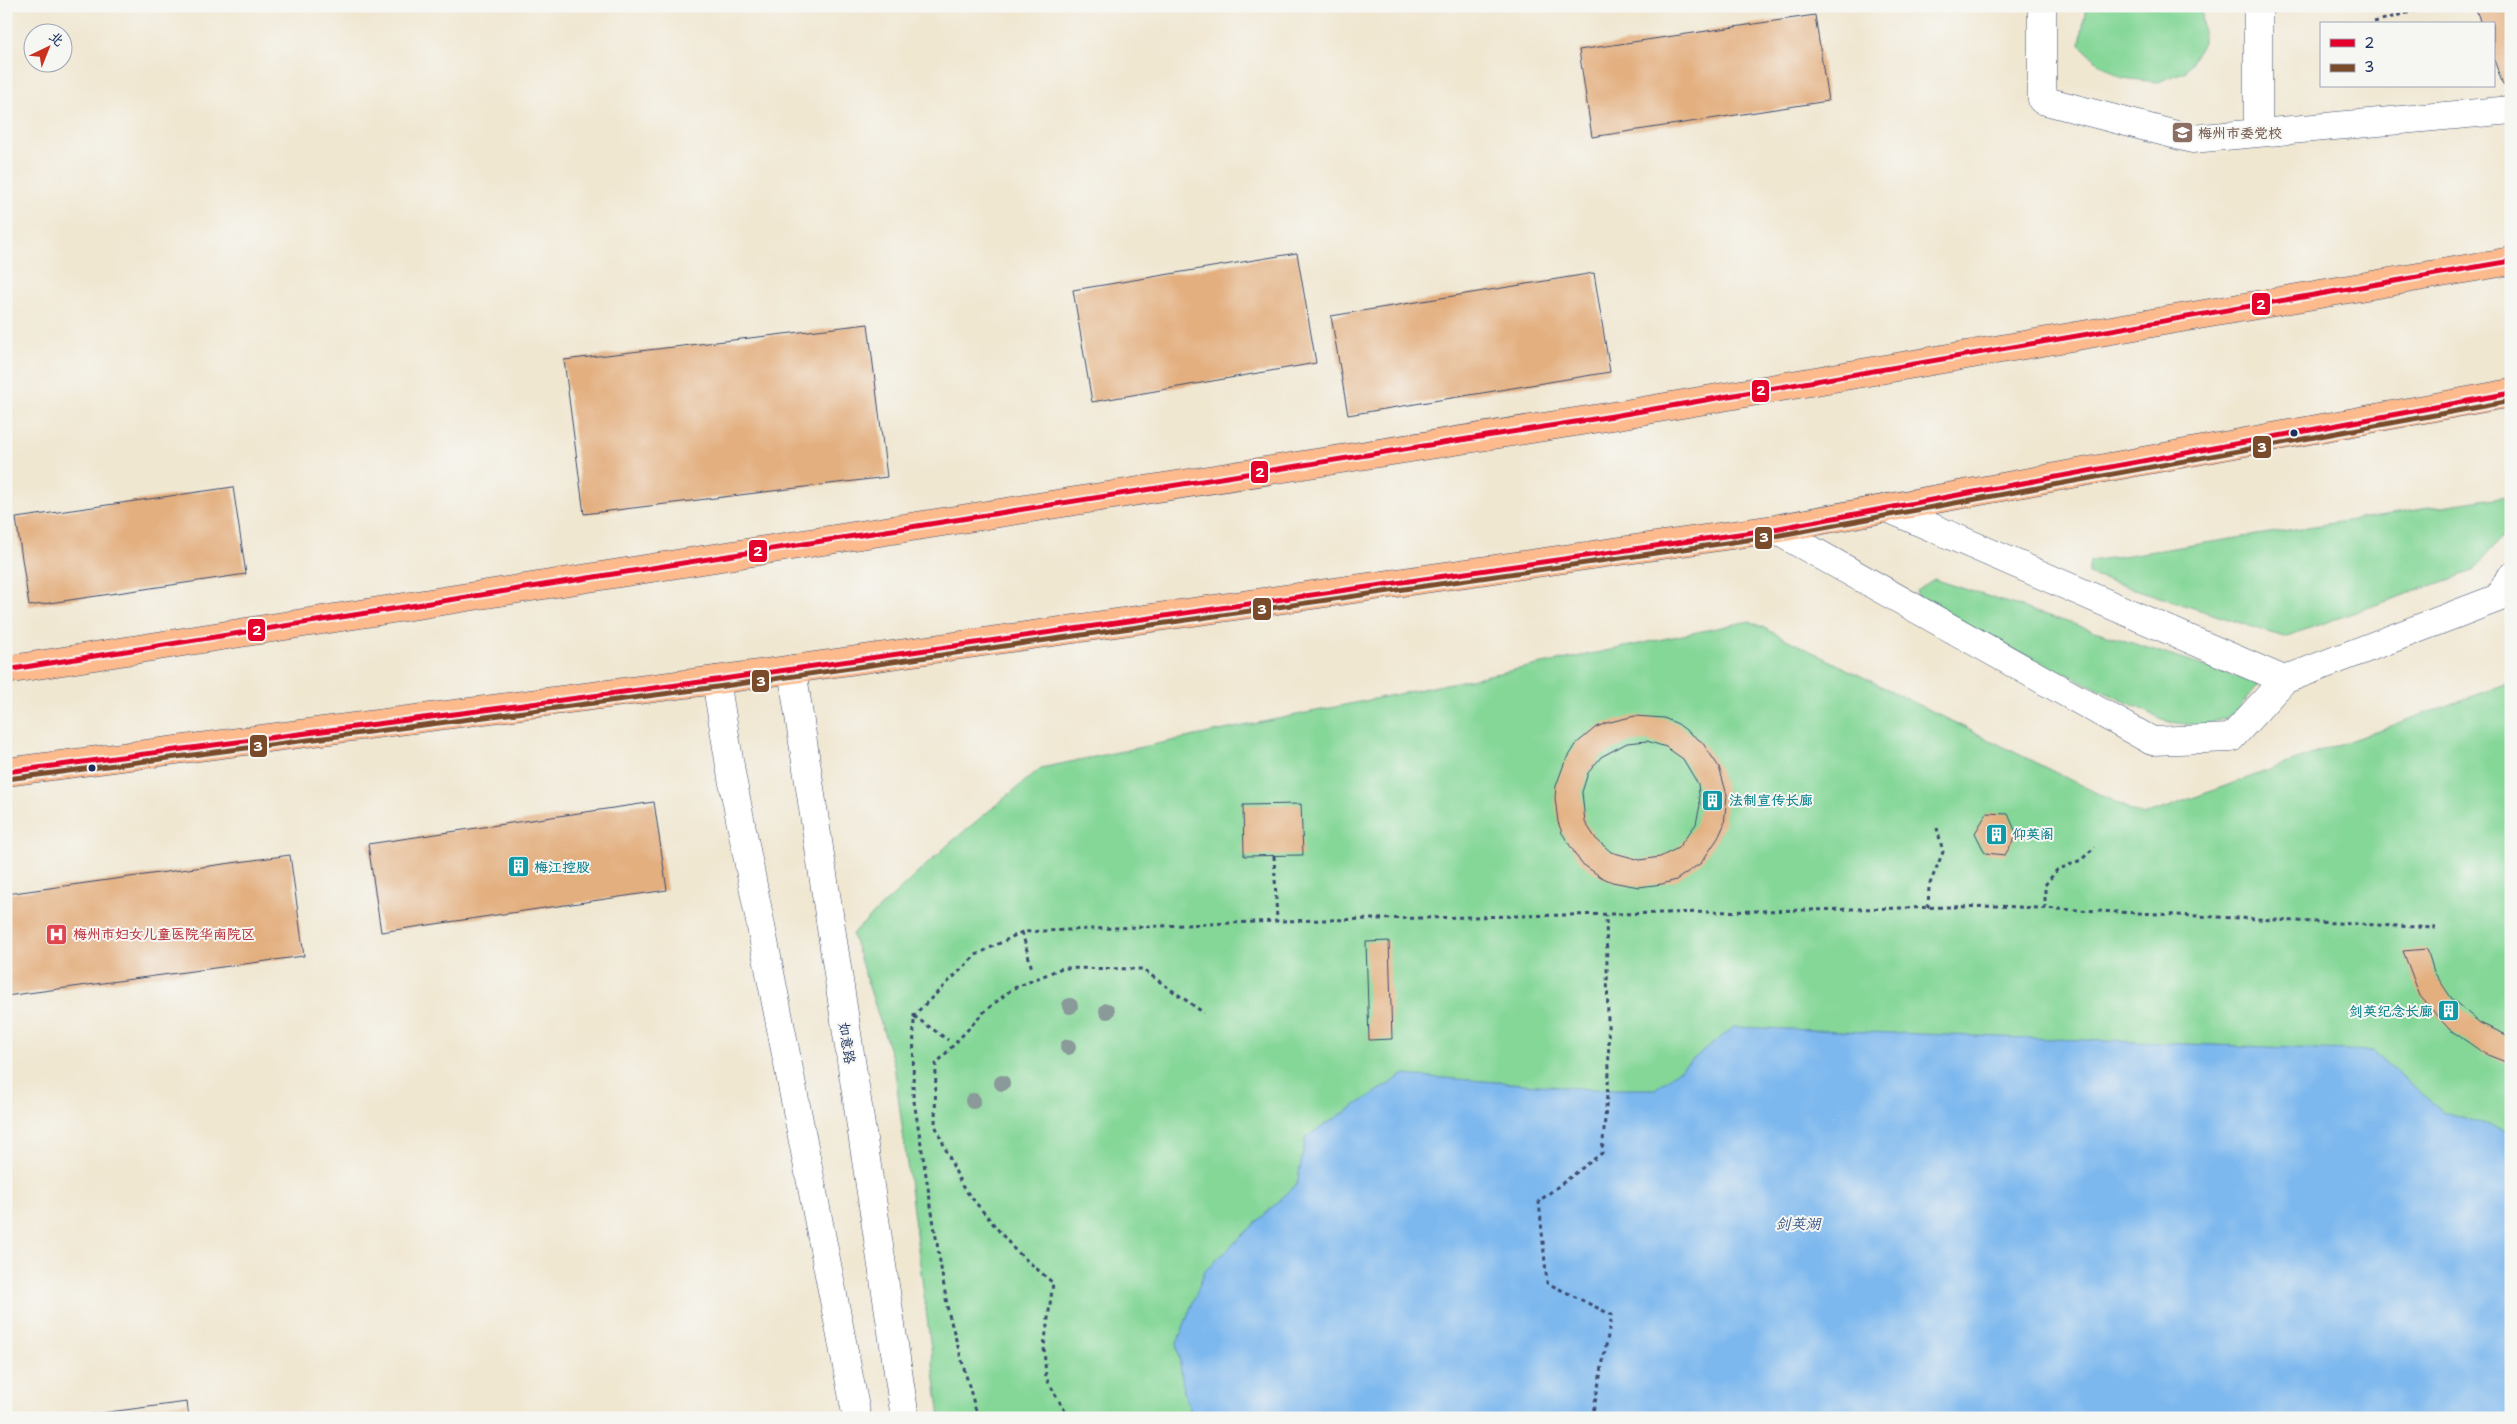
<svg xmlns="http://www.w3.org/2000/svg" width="2517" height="1424" font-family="'Shantell Sans','LXGW WenKai TC',sans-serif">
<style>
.green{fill:#85d798;stroke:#50837b}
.water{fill:#7cb7ee;stroke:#4c73a6}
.building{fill:#e3af7f;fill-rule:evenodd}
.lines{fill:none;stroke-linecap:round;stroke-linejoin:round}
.minor-casing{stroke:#3b4b6f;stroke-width:29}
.major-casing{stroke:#3b4b6f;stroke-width:29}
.path{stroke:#3b4b6f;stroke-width:3;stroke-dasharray:4 4;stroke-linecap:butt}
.minor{stroke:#fff;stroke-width:28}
.major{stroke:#fcba8d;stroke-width:28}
.bus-1-casing{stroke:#f6f6f2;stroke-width:9}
.bus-2-casing{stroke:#f6f6f2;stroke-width:9}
.bus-1{stroke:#e4002b;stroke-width:5}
.bus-2{stroke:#7a4b2a;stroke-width:5}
.tree{fill:#8a9999}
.bus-dot{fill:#1b2f5e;stroke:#f6f6f2;stroke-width:2}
.labels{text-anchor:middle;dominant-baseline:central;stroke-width:4;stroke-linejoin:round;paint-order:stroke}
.education-label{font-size:14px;font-weight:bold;fill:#785e54;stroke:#f6f6f2;text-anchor:start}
.culture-label{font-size:14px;font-weight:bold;fill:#0d838f;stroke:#f6f6f2;text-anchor:start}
.health-label{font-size:14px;font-weight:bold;fill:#be3a42;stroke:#f6f6f2;text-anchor:start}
.street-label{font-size:14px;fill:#1b2f5e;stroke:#f6f6f2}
.water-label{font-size:15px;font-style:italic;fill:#385889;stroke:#f6f6f2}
.line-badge{stroke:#f6f6f2;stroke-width:2}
.badge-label{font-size:14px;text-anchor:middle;font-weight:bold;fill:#fff}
</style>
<rect width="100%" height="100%" fill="#f6f6f2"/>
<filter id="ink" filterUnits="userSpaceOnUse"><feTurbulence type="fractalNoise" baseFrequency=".02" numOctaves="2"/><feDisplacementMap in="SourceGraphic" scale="10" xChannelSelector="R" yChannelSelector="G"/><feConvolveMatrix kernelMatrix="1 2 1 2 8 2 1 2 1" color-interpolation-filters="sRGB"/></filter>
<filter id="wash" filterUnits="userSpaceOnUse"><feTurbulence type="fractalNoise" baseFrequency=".0096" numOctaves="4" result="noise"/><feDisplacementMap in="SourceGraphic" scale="20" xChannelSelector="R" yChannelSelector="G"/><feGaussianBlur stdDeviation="1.12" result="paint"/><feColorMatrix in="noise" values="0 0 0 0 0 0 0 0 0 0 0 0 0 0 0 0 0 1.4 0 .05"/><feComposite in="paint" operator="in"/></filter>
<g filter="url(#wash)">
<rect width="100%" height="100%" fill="#f0e7d1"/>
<!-- green -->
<g class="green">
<path d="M 2086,6 L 2178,6 L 2202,10 L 2203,43 L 2186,71 L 2158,82 L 2122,78 L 2099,63 L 2080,45 Z"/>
<path d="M 2500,497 L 2511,498 L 2511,526 L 2473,571 L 2284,637 L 2088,574 L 2090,561 Z"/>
<path d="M 1934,579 L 2259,684 L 2232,716 L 2202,726 L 2169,722 L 1923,607 L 1916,591 Z"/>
<path d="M 1750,621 L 2143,816 L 2511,682 L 2511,1418 L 940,1418 L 894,1064 L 852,934 L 950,843 L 1041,768 Z"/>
</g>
<!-- water -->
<path class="water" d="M 1734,1027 L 2373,1051 L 2442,1111 L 2511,1133 L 2511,1418 L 1193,1418 L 1184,1392 L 1177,1343 L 1205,1271 L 1297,1184 L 1306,1137 L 1403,1075 L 1590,1089 L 1655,1089 Z"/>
<g id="blocks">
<!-- building -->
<g class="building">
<path d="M 2475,6 L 2511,6 L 2511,83 L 2503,85 L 2493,57 L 2493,24 L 2481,24 Z"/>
<path d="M 1815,15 L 1828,101 L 1592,137 L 1579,50 Z"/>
<path d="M 1297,253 L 1316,363 L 1092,402 L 1073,290 Z"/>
<path d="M 1594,273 L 1610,372 L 1348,415 L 1331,316 Z"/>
<path d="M 868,324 L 887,477 L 584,514 L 564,360 Z"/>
<path d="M 233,487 L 246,574 L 29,606 L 16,518 Z"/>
<path d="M 1635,716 L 1664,718 L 1678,724 L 1702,742 L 1719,767 L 1727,795 L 1724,825 L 1718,838 L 1701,863 L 1676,880 L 1662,884 L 1639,887 L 1612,882 L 1601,877 L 1581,863 L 1562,833 L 1558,822 L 1555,798 L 1556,786 L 1564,764 L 1577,743 L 1595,728 L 1606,723 ZM 1647,741 L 1666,747 L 1683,759 L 1698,784 L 1700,805 L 1696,824 L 1678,848 L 1660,857 L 1640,860 L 1611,852 L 1596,839 L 1585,822 L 1582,792 L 1588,773 L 1601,757 L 1627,743 Z"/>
<path d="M 654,802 L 667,890 L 381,932 L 368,844 Z"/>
<path d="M 1301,804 L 1303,855 L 1244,856 L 1243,805 Z"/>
<path d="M 1987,813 L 2008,814 L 2017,835 L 2005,855 L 1985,853 L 1975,833 Z"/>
<path d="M 290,855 L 304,956 L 6,996 L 6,894 Z"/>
<path d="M 1389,941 L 1392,1039 L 1369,1040 L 1366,942 Z"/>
<path d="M 2427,949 L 2434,972 L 2452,999 L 2480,1023 L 2511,1037 L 2511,1064 L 2485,1054 L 2449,1029 L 2420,996 L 2403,951 Z"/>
<path d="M 187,1402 L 189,1418 L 70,1418 L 70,1417 Z"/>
</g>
</g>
</g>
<g filter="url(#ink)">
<use href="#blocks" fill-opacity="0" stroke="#3b4b6f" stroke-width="1"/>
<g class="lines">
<defs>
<g id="minor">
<path d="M 2042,6 L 2042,100 L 2192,139 L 2511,110"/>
<path d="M 2258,132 L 2258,6"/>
<path d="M 1887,508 L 2284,680 L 2498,598 L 2511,577"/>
<path d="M 1774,529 L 2152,741 L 2231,738 L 2284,680"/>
<path d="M 792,669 L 905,1418"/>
<path d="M 716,680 L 732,778 L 857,1418"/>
</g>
<g id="major">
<path d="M 6,670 L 1613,416 L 2511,261"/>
<path d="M 6,772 L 716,680 L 1774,529 L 2511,393"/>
</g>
</defs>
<!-- minor casing -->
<use href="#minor" class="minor-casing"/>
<!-- major casing -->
<use href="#major" class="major-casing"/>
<!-- path -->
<g class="path">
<path d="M 2374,22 L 2433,6"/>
<path d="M 1274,856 L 1277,921"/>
<path d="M 1928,908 L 1929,886 L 1943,852 L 1937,828"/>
<path d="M 2045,909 L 2045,885 L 2057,870 L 2081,860 L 2095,847"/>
<path d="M 1022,932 L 1032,969"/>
<path d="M 914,1016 L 948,1040"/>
<path d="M 978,1418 L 948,1311 L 913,1095 L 914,1015 L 976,955 L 1022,932 L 1277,921 L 1998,906 L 2436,928"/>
<path d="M 1069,1418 L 1046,1378 L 1044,1347 L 1053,1283 L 1014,1249 L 962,1186 L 935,1125 L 936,1064 L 984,1012 L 1012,989 L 1062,968 L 1142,969 L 1204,1013"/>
<path d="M 1592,1418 L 1612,1315 L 1547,1283 L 1539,1201 L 1602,1153 L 1609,1073 L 1606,915"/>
</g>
<!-- minor -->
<use href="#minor" class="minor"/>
<!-- major -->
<use href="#major" class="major"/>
<defs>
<g id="bus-1">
<path d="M 6,670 L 1613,416 L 2511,261"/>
<path d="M 6,772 L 716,680 L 1774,529 L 2511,393"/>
</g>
<path id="bus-2" d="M 7,779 L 717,687 L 1775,536 L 2511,401"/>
</defs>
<!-- bus-1 casing -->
<use href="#bus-1" class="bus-1-casing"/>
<!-- bus-2 casing -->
<use href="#bus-2" class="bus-2-casing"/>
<!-- bus-1 -->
<use href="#bus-1" class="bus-1"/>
<!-- bus-2 -->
<use href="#bus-2" class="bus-2"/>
</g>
<!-- trees -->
<g class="tree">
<circle cx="1070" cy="1006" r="8"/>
<circle cx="1107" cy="1011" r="8"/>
<circle cx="1068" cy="1047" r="8"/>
<circle cx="1002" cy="1083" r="8"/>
<circle cx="973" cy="1101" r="8"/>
</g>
</g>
<!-- icons -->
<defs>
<symbol id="university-square" viewBox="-11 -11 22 22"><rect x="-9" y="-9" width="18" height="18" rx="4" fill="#8d6e63" stroke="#f6f6f2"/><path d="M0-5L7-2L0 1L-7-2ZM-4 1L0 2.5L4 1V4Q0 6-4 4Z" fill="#fff"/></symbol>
<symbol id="building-square" viewBox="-11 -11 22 22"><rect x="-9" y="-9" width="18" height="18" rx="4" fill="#0f9aa8" stroke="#f6f6f2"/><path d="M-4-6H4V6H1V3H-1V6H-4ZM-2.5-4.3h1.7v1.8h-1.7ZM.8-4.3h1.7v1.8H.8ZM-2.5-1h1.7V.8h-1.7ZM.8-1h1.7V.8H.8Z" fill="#fff"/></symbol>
<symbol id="hospital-square" viewBox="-11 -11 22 22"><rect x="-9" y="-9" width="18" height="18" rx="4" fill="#e0444e" stroke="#f6f6f2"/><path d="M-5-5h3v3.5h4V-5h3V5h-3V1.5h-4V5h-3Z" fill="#fff"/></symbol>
</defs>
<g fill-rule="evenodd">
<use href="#university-square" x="2170" y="120" width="25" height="25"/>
<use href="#building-square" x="1700" y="788" width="25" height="25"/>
<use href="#building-square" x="1984" y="822" width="25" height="25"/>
<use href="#building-square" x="506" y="854" width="25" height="25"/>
<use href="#hospital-square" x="44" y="922" width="25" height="25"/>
<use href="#building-square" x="2436" y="998" width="25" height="25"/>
</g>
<!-- markers -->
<g class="bus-dot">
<circle cx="2294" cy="433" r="4.5"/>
<circle cx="92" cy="768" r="4.5"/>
</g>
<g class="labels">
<!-- education labels -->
<g class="education-label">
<text x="2198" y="133">梅州市委党校</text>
</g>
<!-- culture labels -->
<g class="culture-label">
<text x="1729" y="800">法制宣传长廊</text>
<text x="2012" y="834">仰英阁</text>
<text x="534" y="867">梅江控股</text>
<text x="2433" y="1011" text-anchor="end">剑英纪念长廊</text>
</g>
<!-- health labels -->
<g class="health-label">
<text x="73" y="934">梅州市妇女儿童医院华南院区</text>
</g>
<!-- street labels -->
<g class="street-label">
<text transform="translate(847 1043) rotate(81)">如意路</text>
</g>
<!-- water labels -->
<g class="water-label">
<text x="1798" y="1224">剑英湖</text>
</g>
</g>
<g class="line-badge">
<rect x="2251" y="292" width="20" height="24" rx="5" fill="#e4002b"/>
<rect x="1751" y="379" width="19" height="24" rx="5" fill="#e4002b"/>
<rect x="2252" y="435" width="20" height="24" rx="5" fill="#7a4b2a"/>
<rect x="1250" y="460" width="19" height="24" rx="5" fill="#e4002b"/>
<rect x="1754" y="526" width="19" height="24" rx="5" fill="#7a4b2a"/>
<rect x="748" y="539" width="20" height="24" rx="5" fill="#e4002b"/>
<rect x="1252" y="597" width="20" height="24" rx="5" fill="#7a4b2a"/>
<rect x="247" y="618" width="19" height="24" rx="5" fill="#e4002b"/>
<rect x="751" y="669" width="19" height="24" rx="5" fill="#7a4b2a"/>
<rect x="249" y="734" width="19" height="24" rx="5" fill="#7a4b2a"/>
</g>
<g class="badge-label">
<text x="2261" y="309">2</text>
<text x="1761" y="395">2</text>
<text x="2262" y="452">3</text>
<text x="1260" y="477">2</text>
<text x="1764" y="542">3</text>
<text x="758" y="556">2</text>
<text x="1262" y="614">3</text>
<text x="257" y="635">2</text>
<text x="761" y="686">3</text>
<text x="258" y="751">3</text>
</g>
<!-- margin -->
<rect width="2517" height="1424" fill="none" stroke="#f6f6f2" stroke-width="25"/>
<!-- legend -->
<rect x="2320" y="22" width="175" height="65" fill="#f6f6f2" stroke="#9ea6b7"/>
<rect x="2330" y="39" width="25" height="8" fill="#e4002b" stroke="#9ea6b7"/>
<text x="2364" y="48" font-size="15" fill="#1b2f5e">2</text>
<rect x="2330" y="64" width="25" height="8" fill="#7a4b2a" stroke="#9ea6b7"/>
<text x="2364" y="72" font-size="15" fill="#1b2f5e">3</text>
<!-- north arrow -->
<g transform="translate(48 48) rotate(43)"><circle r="24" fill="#f6f6f2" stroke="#9ea6b7"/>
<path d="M0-4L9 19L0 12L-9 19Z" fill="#c8321e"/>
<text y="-8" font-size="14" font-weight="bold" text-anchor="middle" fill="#1b2f5e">北</text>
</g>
</svg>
